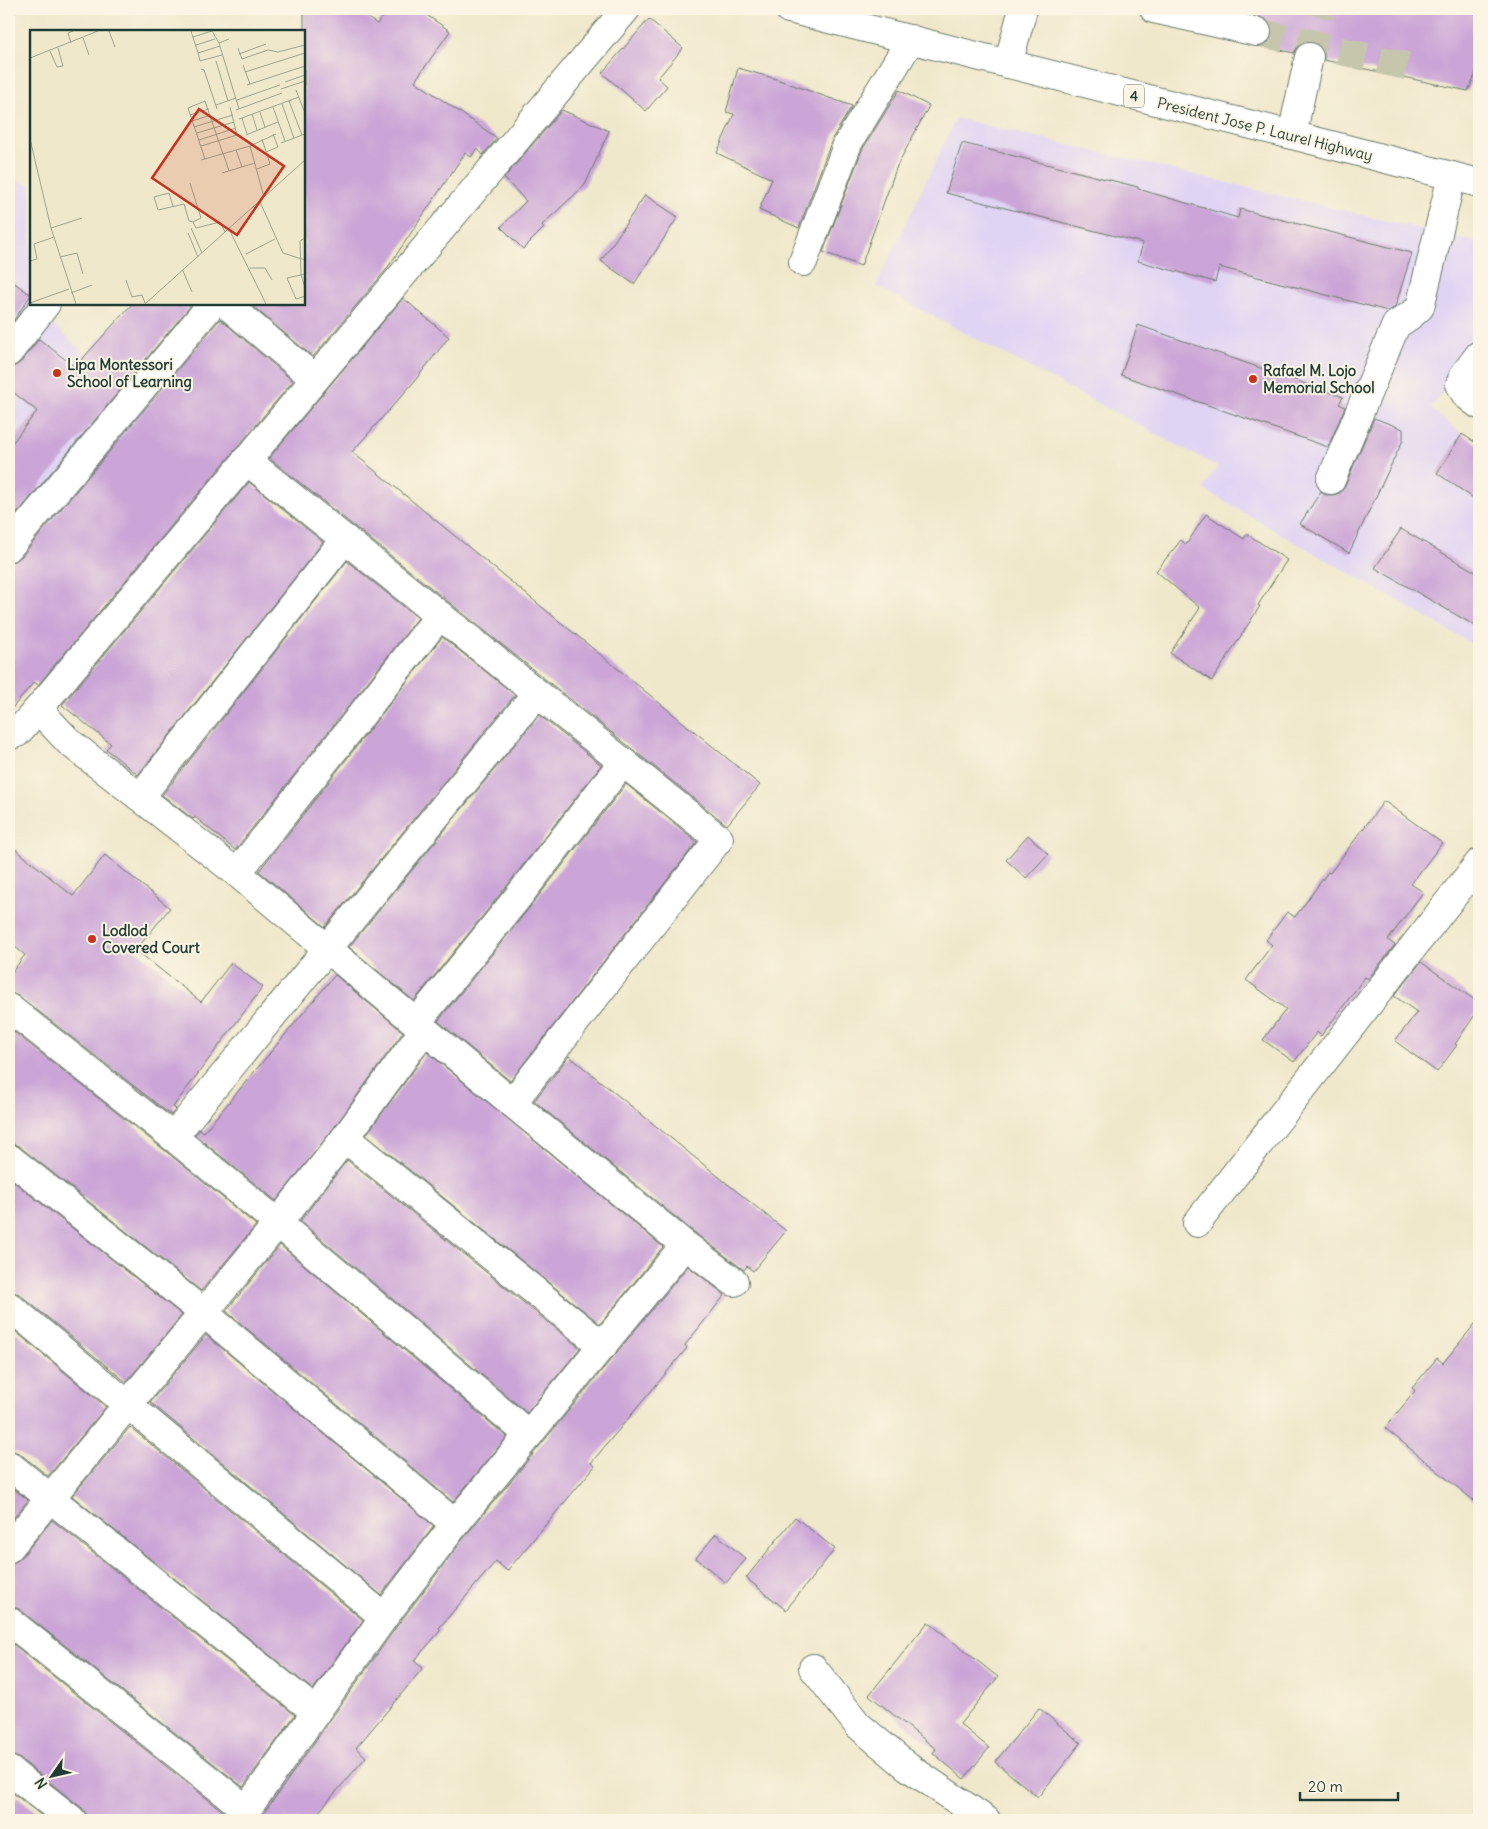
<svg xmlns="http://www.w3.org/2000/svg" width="1488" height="1829" font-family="Delius,sans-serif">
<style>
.built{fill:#e0d4f4}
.building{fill:#cba5d7}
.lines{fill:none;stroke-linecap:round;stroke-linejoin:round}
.minor-tunnel{stroke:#c6c6ad;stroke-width:28;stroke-dasharray:28 14;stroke-linecap:butt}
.minor-casing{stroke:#687969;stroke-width:30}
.highway-casing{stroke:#687969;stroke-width:30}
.minor{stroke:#fff;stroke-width:28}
.highway{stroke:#fff;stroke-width:28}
.poi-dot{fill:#c8321e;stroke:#fcf5e5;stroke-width:2}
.labels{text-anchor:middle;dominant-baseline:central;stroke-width:4;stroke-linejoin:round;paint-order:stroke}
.shield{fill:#fcf5e5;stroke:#617469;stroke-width:1}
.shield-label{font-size:14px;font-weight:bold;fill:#1f3d34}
.street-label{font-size:15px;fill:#1f3d34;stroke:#fcf5e5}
.poi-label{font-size:15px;font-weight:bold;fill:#1f3d34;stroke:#fcf5e5;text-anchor:start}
.inset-road{fill:none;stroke:#9ca48f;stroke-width:1}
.view{fill:#c8321e;fill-opacity:0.15;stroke:#c8321e;stroke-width:2.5}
.inset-edge{fill:none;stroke:#1f3d34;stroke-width:2.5}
</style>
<rect width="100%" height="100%" fill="#fcf5e5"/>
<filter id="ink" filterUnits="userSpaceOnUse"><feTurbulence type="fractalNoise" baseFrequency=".02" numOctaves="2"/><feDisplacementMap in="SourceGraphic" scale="10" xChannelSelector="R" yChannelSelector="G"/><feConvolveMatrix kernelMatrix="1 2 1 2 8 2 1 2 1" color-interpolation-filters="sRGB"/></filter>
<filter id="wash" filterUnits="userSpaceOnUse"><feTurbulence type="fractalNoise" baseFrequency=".0096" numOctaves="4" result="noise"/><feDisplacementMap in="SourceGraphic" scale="20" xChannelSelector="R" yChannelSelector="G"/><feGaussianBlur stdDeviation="1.12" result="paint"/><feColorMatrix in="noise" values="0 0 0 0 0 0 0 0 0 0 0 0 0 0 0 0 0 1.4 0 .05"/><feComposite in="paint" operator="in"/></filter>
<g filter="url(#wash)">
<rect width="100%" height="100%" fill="#f0e8cb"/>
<!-- built -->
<g class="built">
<path d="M 956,118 L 1479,243 L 1479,349 L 1430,408 L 1479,448 L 1479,648 L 1203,489 L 1218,467 L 876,286 Z"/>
<path d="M 9,178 L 31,185 L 31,304 L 177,440 L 140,484 L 179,520 L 122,584 L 27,505 L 9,529 Z"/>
</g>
<g id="blocks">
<!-- building -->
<g class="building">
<path d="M 304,9 L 355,9 L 377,24 L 388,9 L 418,9 L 450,31 L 415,81 L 497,138 L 483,155 L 477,148 L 471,157 L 465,153 L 386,270 L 313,357 L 250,304 L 304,304 Z"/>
<path d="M 1261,9 L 1479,9 L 1479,66 L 1468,91 L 1324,60 L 1324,53 L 1320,46 L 1312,42 L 1305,42 L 1298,46 L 1294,53 L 1263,46 L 1269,42 L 1272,36 L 1272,28 L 1267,20 L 1259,17 Z"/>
<path d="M 649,19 L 683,48 L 658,78 L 667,86 L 646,111 L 602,73 Z"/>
<path d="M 738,68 L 773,78 L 852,106 L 833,137 L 799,228 L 759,210 L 772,179 L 717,153 L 734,114 L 726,112 Z"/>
<path d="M 899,90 L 929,106 L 897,166 L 861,266 L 823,252 L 862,150 Z"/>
<path d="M 562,110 L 609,131 L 585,185 L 542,225 L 544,228 L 523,249 L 501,227 L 526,201 L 504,178 Z"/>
<path d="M 962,143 L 1138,187 L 1138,189 L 1238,218 L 1240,209 L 1412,253 L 1395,307 L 1388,311 L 1219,267 L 1215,282 L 1138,261 L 1143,243 L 946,193 Z"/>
<path d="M 645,195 L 678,217 L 634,284 L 601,261 Z"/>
<path d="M 9,279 L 31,295 L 9,327 Z"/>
<path d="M 403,298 L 449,337 L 413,383 L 352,452 L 760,785 L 727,825 L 269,458 Z"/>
<path d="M 132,304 L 192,304 L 9,523 L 9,447 L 37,411 L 9,389 L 9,367 L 15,366 L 21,362 L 39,339 L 75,367 Z"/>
<path d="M 220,319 L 293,381 L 38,685 L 34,682 L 9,712 L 9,562 L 15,561 L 21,557 Z"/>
<path d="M 1138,325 L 1343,397 L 1339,404 L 1345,407 L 1328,447 L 1121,375 Z"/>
<path d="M 1374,418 L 1403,429 L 1403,440 L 1349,553 L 1300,524 L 1321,491 L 1325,495 L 1333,495 L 1340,493 L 1345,486 Z"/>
<path d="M 1462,434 L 1479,445 L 1479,502 L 1437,473 Z"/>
<path d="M 249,482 L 323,542 L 138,775 L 106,749 L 111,744 L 62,705 Z"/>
<path d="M 1206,514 L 1244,539 L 1247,534 L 1287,560 L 1258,605 L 1260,606 L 1212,681 L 1170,653 L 1200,608 L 1156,571 L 1181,540 L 1186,545 Z"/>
<path d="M 1401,529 L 1479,574 L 1479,628 L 1375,568 Z"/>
<path d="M 347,561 L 418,618 L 235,850 L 195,817 L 193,819 L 162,795 Z"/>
<path d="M 442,637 L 515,695 L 325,927 L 259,871 Z"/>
<path d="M 539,715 L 601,765 L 506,887 L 414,1001 L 349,947 Z"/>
<path d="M 626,784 L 697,842 L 510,1081 L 438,1021 L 530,907 Z"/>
<path d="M 1384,801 L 1442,843 L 1411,884 L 1423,892 L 1388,940 L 1395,945 L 1368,979 L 1365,977 L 1321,1036 L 1317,1032 L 1294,1062 L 1263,1040 L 1286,1009 L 1246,980 L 1272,945 L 1266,940 L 1287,912 L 1295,917 L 1328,872 L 1330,873 Z"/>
<path d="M 1028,835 L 1048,854 L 1026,878 L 1006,860 Z"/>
<path d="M 9,844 L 73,896 L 105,855 L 170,908 L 136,950 L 201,1002 L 231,963 L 263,987 L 173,1107 L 176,1109 L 171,1115 L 19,996 L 9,993 L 9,976 L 25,955 L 9,942 Z"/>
<path d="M 1421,962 L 1479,1003 L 1479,1009 L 1455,1044 L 1457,1045 L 1437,1072 L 1395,1041 L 1417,1012 L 1394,996 Z"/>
<path d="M 335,975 L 403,1032 L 333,1129 L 276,1201 L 195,1135 L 200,1129 L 204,1132 Z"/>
<path d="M 9,1028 L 163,1149 L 256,1225 L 201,1291 L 19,1146 L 9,1143 Z"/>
<path d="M 427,1052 L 663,1247 L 600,1324 L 366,1135 Z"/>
<path d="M 569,1056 L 786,1231 L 753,1271 L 747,1266 L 744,1270 L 695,1233 L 534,1101 Z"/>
<path d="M 347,1160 L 580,1348 L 527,1413 L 300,1221 Z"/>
<path d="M 9,1178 L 182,1315 L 126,1382 L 19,1294 L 9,1291 Z"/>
<path d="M 280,1245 L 507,1437 L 453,1502 L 226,1311 Z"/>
<path d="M 688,1266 L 725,1295 L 685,1345 L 687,1348 L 591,1463 L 595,1466 L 507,1571 L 496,1561 L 439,1628 L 441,1630 L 414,1661 L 423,1668 L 356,1748 L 366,1757 L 312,1820 L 259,1820 L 397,1626 L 467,1534 Z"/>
<path d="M 1479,1319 L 1479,1505 L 1385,1428 L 1415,1391 L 1412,1388 L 1437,1358 L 1443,1363 Z"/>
<path d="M 9,1326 L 106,1407 L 48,1476 L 19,1453 L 9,1450 Z"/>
<path d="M 206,1335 L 434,1526 L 381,1595 L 150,1402 Z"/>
<path d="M 130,1427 L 363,1620 L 313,1690 L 72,1496 Z"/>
<path d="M 9,1485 L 28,1500 L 9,1524 Z"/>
<path d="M 795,1517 L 835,1549 L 786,1610 L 746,1578 Z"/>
<path d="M 52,1520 L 295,1715 L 243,1787 L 19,1609 L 9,1606 L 9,1563 L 15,1562 L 21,1558 Z"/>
<path d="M 716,1534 L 746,1559 L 726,1583 L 696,1558 Z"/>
<path d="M 928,1622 L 998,1677 L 960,1724 L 989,1748 L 964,1779 L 933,1753 L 936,1749 L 869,1695 Z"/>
<path d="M 9,1641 L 225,1813 L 224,1820 L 87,1820 L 86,1814 L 82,1808 L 19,1758 L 9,1755 Z"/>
<path d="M 1039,1708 L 1081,1743 L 1038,1797 L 995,1762 Z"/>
<path d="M 9,1790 L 47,1820 L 9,1820 Z"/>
</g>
</g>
</g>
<g filter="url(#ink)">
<use href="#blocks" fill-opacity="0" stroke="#687969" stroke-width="1"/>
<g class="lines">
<!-- minor-tunnel -->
<g class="minor-tunnel">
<path d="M 1257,32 L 1415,68"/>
<path d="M 1309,57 L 1320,12"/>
</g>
<defs>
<g id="minor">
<path d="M 626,9 L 38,709 L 69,742 L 237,873 L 512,1103 L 685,1245 L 734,1282"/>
<path d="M 1154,9 L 1257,32"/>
<path d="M 1008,64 L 1023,9"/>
<path d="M 1292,135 L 1309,57"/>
<path d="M 803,262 L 848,143 L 911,39"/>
<path d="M 226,304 L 314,378"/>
<path d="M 9,352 L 46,304"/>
<path d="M 1479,355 L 1464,375 L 1460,384 L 1466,395 L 1479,405"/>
<path d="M 246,460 L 719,839 L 512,1103"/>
<path d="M 1331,480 L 1396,325 L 1411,315 L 1420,307 L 1452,176"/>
<path d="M 9,547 L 212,304"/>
<path d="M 9,736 L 17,733 L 38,709"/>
<path d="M 140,797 L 345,539"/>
<path d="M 237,873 L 440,615"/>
<path d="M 9,1008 L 173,1137 L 278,1223 L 529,1435"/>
<path d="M 416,1023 L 518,897 L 623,762"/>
<path d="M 173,1137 L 537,693"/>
<path d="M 345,1138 L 603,1346"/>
<path d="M 9,1158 L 204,1313 L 455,1524"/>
<path d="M 1197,1223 L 1479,863"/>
<path d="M 9,1306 L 384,1617"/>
<path d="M 9,1465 L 316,1712"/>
<path d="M 9,1548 L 278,1223 L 345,1138 L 424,1030"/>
<path d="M 9,1621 L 247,1810"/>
<path d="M 813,1668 L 858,1725 L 908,1767 L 986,1820"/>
<path d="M 9,1770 L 72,1820"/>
<path d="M 239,1820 L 384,1617 L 455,1524 L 685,1245"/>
</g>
<path id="highway" d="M 789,9 L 1292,135 L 1479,183"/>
</defs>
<!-- minor casing -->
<use href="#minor" class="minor-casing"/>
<!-- highway casing -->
<use href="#highway" class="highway-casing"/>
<!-- minor -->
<use href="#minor" class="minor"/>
<!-- highway -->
<use href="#highway" class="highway"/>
</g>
</g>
<!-- markers -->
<g class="poi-dot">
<circle cx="57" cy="373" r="5"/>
<circle cx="1253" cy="379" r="5"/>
<circle cx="92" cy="939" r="5"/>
</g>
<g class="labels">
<!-- shield labels -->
<rect class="shield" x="1124" y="84.5" width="20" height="23" rx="4"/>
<g class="shield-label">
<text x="1134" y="96">4</text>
</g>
<!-- street labels -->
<g class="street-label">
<text transform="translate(1265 129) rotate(14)">President Jose P. Laurel Highway</text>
</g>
<!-- poi labels -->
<g class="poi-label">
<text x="67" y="364">Lipa Montessori<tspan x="67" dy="17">School of Learning</tspan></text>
<text x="1263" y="370">Rafael M. Lojo<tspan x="1263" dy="17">Memorial School</tspan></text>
<text x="102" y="930">Lodlod<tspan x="102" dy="17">Covered Court</tspan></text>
</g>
</g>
<!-- overview -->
<g transform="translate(30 30)">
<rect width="275" height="275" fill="#f0e8cb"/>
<path class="inset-road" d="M 79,1 L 85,17M 161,1 L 168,23M 163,7 L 182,1 L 189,13M 53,8 L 59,25M 199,9 L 189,13 L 209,79M 41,13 L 38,3 L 43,1M 166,15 L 185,9M 190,16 L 168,23 L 170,31 L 192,25M 208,18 L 212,29 L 238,20 L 248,22 L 275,15M 20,21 L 27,37 L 33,36 L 28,18M 209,24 L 236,14M 0,28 L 68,1M 186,31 L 198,71M 213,35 L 220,54M 171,39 L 174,40 L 187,79M 215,42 L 275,23M 255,52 L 275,45M 217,55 L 275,36M 251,59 L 275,51M 266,60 L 275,83M 207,70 L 250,55M 259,71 L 272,105M 252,74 L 264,108M 186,75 L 206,68M 243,77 L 255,111M 206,80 L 252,63M 230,82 L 235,97M 222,84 L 227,100M 160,85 L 179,79M 212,88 L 217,104M 209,89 L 269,67M 162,91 L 181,85M 164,97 L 203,85M 167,103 L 204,92M 216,105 L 248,92M 0,109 L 21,198 L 46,274M 169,110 L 206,98M 251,113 L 275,104M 171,116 L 207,105 L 200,77M 220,116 L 246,104M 206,120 L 212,137M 236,122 L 248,117 L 243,104M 193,123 L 199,141M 175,129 L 158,78 L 175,71 L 193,124M 171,130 L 220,116 L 234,167M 227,139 L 240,134 L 232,109M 192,143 L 225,133M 160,153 L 171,188 L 163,192 L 166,198 L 190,192 L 195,202M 230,172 L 253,223 L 275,230M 143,176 L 139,163 L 124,167 L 128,180 L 154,174 L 159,191 L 163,192M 21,198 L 52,188M 161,198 L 172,223M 199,199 L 236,274M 158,203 L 168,227M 275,208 L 270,211 L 271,244 L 275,258M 216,224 L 245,209M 30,227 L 47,223 L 53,244M 0,231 L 7,229 L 4,214 L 24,207M 220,238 L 235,238 L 242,250M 153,241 L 162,262M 275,244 L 257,248 L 266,269 L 275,266M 96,250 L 102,267 L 112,265 L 115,273M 41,263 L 62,255M 0,273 L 39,259M 115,274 L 275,130"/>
<path class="view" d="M 169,79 L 254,136 L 207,205 L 122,148 Z"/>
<rect width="275" height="275" class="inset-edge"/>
</g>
<!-- margin -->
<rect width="1488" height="1829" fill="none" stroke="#fcf5e5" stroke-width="30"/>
<!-- north arrow -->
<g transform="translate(52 1776) rotate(236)" stroke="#fcf5e5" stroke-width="4" paint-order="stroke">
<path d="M0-4L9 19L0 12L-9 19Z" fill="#1f3d34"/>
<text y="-8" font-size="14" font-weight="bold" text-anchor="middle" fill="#1f3d34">N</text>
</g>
<!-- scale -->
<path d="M1300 1792v8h98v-8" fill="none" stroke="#1f3d34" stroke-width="2.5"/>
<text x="1308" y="1792" font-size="15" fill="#1f3d34" stroke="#fcf5e5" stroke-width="4" paint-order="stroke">20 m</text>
</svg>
